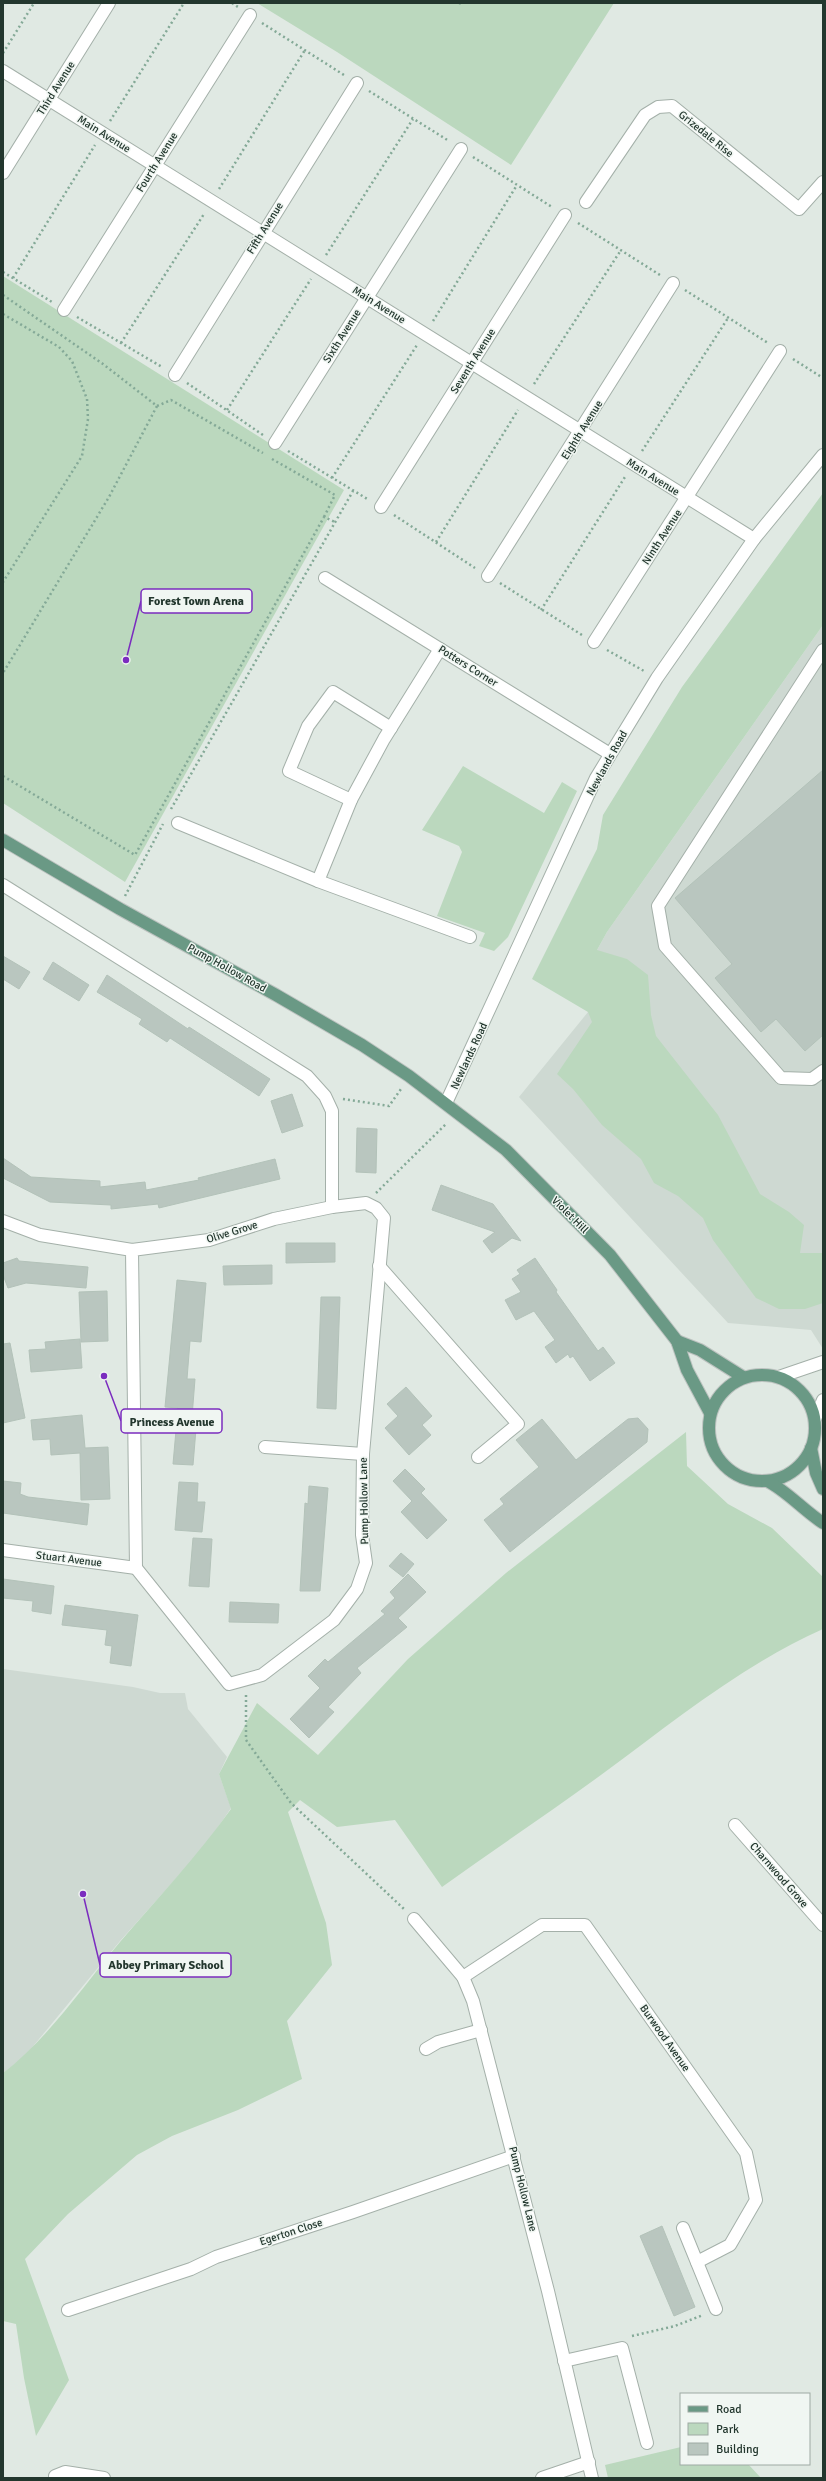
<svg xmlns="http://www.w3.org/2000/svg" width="826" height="2481" font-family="Signika,sans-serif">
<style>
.built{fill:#ced9d2}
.green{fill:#bbd8be}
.building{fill:#b9c6bf;stroke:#b3c2b9}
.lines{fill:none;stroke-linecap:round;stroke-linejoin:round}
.minor-casing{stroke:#a4b0a9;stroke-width:14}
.major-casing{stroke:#bdc3c0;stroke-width:14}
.path{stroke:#84a997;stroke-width:2.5;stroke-dasharray:2 3;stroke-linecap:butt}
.minor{stroke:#fff;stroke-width:12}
.major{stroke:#6a9985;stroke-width:12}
.labels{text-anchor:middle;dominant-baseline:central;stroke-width:3;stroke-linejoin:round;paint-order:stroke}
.street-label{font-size:11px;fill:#23372e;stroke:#f0f6f2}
.leader{fill:none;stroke:#7b2cbf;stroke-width:1.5}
.callout-dot{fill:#7b2cbf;stroke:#f0f6f2;stroke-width:1.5}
.callout{fill:#f0f6f2;stroke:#7b2cbf;stroke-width:1.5}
.callout-label{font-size:12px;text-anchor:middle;font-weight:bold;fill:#23372e}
</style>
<rect width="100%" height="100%" fill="#e0e9e3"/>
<!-- built -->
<g class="built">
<path d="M 823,625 L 823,1349 L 811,1330 L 728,1323 L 519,1097 L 588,1012 L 597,950 L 607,932 Z"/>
<path d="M 3,1669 L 133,1687 L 160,1693 L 185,1693 L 188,1709 L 227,1757 L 219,1774 L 231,1808 L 205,1846 L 120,1941 L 25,2056 L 3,2073 Z"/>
</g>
<!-- green -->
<g class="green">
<path d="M 257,3 L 614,3 L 511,165 L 337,52 Z"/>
<path d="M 3,276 L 344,490 L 125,882 L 3,803 Z"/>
<path d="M 823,493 L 823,625 L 607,932 L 597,950 L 627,959 L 648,975 L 651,1015 L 656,1036 L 718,1115 L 760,1194 L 789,1212 L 804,1225 L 800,1253 L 823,1253 L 823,1303 L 805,1309 L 779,1309 L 756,1298 L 713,1240 L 703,1218 L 678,1196 L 654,1183 L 641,1159 L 602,1125 L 573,1089 L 557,1074 L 592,1022 L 588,1012 L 532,979 L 597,849 L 603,815 L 682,687 Z"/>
<path d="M 463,766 L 544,813 L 562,782 L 577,791 L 508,937 L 494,951 L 479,946 L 485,933 L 437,916 L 462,852 L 459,846 L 422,830 Z"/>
<path d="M 686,1432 L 687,1466 L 728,1504 L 772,1528 L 823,1577 L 823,1629 C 744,1664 674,1721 605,1772 C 552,1811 496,1848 442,1887 L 395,1820 L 337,1827 L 300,1800 L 288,1812 L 326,1923 L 332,1965 L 287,2021 L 302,2079 L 238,2110 L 172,2136 L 137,2155 L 68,2214 L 25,2259 L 69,2380 L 36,2436 L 24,2378 L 16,2324 L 3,2321 L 3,2073 C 49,2038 83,1986 120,1942 C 158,1898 197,1856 231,1809 L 219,1774 L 257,1703 L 318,1755 L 408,1659 L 506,1573 Z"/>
<path d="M 681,2447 L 681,2464 L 748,2464 L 761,2478 L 608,2478 L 605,2465 Z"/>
</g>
<!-- building -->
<g class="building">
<path d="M 823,770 L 823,1035 L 805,1051 L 776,1019 L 761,1032 L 715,978 L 732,964 L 675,898 Z"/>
<path d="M 3,956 L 30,972 L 19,989 L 3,979 Z"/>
<path d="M 53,962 L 89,985 L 79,1001 L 43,979 Z"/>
<path d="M 107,975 L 188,1029 L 189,1027 L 270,1079 L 259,1096 L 170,1038 L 167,1042 L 139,1024 L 142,1019 L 97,992 Z"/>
<path d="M 292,1094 L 303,1126 L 282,1133 L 271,1101 Z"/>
<path d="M 357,1128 L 377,1129 L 376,1173 L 356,1172 Z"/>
<path d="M 3,1158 L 31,1177 L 100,1181 L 100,1187 L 145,1182 L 146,1190 L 199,1180 L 198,1178 L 275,1159 L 280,1179 L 159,1208 L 158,1204 L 111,1209 L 111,1205 L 50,1202 L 3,1178 Z"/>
<path d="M 441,1185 L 493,1204 L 521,1241 L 512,1238 L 492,1253 L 483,1241 L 495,1232 L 432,1210 Z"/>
<path d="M 286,1243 L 335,1243 L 335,1262 L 286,1263 Z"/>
<path d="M 17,1258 L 19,1261 L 88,1267 L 86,1288 L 26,1283 L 8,1288 L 3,1275 L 3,1263 Z"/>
<path d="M 535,1258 L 557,1290 L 556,1292 L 598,1351 L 603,1347 L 615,1363 L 590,1381 L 573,1356 L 570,1358 L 568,1354 L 556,1363 L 545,1347 L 555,1340 L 534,1311 L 516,1320 L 505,1300 L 521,1292 L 512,1279 L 520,1274 L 517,1270 Z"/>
<path d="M 272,1265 L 272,1284 L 224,1285 L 223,1266 Z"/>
<path d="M 177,1280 L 206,1283 L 201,1342 L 190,1341 L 187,1379 L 195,1379 L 192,1417 L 197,1417 L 193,1465 L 173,1464 L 178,1408 L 165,1407 Z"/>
<path d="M 107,1291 L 108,1341 L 81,1342 L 79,1292 Z"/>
<path d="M 321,1297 L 340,1297 L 336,1409 L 317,1408 Z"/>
<path d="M 80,1339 L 82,1368 L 31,1372 L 29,1350 L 46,1349 L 45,1342 Z"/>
<path d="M 10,1343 L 25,1418 L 3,1423 L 3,1344 Z"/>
<path d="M 406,1387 L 432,1416 L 422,1425 L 431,1435 L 409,1455 L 385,1428 L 398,1416 L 387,1404 Z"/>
<path d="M 82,1415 L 85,1448 L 108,1447 L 110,1499 L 81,1500 L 80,1453 L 51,1455 L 50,1439 L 33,1440 L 31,1420 Z"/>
<path d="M 638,1418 L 648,1429 L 647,1442 L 510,1552 L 484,1520 L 504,1504 L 500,1499 L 539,1467 L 516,1440 L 542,1419 L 576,1460 L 628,1419 Z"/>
<path d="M 405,1469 L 425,1489 L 421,1493 L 447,1520 L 427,1539 L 401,1512 L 412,1501 L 393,1481 Z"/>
<path d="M 3,1481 L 21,1483 L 20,1494 L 28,1497 L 89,1504 L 87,1525 L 3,1513 Z"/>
<path d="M 179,1482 L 198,1483 L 197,1502 L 205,1502 L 202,1532 L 175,1530 Z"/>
<path d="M 309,1486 L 328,1488 L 320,1591 L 300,1591 L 305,1503 L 308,1504 Z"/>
<path d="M 193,1538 L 212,1539 L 209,1587 L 189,1586 Z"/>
<path d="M 401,1553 L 414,1564 L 403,1577 L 389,1566 Z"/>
<path d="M 408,1574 L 426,1592 L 398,1618 L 407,1627 L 357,1668 L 361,1673 L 328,1707 L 334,1712 L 309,1738 L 290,1719 L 320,1688 L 308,1676 L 325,1659 L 328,1662 L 385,1614 L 381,1611 L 395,1598 L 390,1592 Z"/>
<path d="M 3,1579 L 54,1586 L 51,1614 L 32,1611 L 33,1601 L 3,1598 Z"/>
<path d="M 230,1602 L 279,1604 L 278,1623 L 229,1622 Z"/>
<path d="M 65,1605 L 138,1615 L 131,1666 L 110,1663 L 112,1646 L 105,1645 L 107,1630 L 62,1625 Z"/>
<path d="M 662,2226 L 695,2307 L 674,2316 L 640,2236 Z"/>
</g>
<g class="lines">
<defs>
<g id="minor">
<path d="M 3,71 L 754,539"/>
<path d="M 3,173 L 109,3"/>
<path d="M 586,202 L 645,115 L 658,107 L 672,106 L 799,209 L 823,182"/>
<path d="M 64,310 L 250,15"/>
<path d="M 175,375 L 357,83"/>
<path d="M 275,443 L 461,149"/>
<path d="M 381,507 L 565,215"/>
<path d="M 488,576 L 673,283"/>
<path d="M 325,578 L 610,754"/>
<path d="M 594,642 L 780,351"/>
<path d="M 823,650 L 658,906 L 665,946 L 781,1078 L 812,1079 L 823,1071"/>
<path d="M 351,800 L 289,771 L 308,726 L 333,692 L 391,728"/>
<path d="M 178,823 L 318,881 L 470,937"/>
<path d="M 318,881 L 351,800 L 384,739 L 440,649"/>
<path d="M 3,885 L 307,1076 L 325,1096 L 332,1111 L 332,1207"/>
<path d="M 446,1103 L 596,778 L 657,678 L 754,539 L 823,455"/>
<path d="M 3,1221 L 40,1235 L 132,1250 L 209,1240 L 274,1219 L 332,1207 L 366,1203 L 376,1208 L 384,1218 L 363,1454 L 362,1535 L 366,1563 L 357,1589 L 334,1620 L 262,1675 L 229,1684 L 136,1568 L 132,1250"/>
<path d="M 379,1266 L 518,1424 L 478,1457"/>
<path d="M 779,1377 L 823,1362"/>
<path d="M 815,1419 L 823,1400"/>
<path d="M 265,1447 L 363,1454"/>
<path d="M 3,1550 L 136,1568"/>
<path d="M 735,1825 L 823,1925"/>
<path d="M 414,1919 L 463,1977 L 473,2001 L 548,2291 L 592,2478"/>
<path d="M 463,1977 L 542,1925 L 585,1925 L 746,2153 L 756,2200 L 730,2245 L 697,2262"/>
<path d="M 426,2049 L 438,2042 L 481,2030"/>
<path d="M 683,2228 L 716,2309"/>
<path d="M 68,2310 L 191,2269 L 216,2257 L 353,2212 L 514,2156"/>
<path d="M 564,2361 L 622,2348 L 647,2443"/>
<path d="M 55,2476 L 65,2472 L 104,2478"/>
<path d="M 542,2478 L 589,2462"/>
</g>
<g id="major">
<path d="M 3,840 L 120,909 L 276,995 L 362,1045 L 409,1076 L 506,1150 L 610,1255 L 677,1341 L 687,1370 L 710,1413"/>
<path d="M 677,1341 L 700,1350 L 743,1377"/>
<circle cx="762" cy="1428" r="53"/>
<path d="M 811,1448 L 816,1473 L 823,1489"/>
<path d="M 767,1481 C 787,1491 803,1510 823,1523"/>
</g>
</defs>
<!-- minor casing -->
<use href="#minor" class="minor-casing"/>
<!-- major casing -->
<use href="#major" class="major-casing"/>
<!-- path -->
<g class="path">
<path d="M 232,3 L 238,7"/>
<path d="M 459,3 L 463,5"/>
<path d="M 262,23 L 344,75"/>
<path d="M 3,53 L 34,3"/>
<path d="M 369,91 L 449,141"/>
<path d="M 110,121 L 184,3"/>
<path d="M 473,157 L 552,207"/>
<path d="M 219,189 L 305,50"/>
<path d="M 578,223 L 660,275"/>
<path d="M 326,255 L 413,119"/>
<path d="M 3,272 L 52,302"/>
<path d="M 13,278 L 95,145"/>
<path d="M 685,290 L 768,343"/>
<path d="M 3,295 L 103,364 L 157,406 L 109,497 L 3,673"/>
<path d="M 3,314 L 59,347 L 72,361 L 87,399 L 88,419 L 82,456 L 3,582"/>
<path d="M 77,317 L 162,367"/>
<path d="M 433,321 L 517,185"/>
<path d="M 121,343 L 204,214"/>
<path d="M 793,359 L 823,378"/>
<path d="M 187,383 L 263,435"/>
<path d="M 534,384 L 621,250"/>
<path d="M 157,406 L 171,400 L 263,453"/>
<path d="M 227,410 L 311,279"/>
<path d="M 288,451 L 369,500"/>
<path d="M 642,451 L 728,318"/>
<path d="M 272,459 L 335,495 L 324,517"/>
<path d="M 332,478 L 417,345"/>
<path d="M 394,515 L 475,568"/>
<path d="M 436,542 L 518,410"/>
<path d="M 500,583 L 582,635"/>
<path d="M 541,610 L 625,477"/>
<path d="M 607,650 L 644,671"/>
<path d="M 3,776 L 135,855 L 324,517 L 335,522"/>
<path d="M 171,809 L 353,491"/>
<path d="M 125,896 L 163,824"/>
<path d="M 343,1099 L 389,1106 L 401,1089"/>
<path d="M 376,1193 L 447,1123"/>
<path d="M 246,1695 L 246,1740 L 291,1803 L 404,1909"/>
<path d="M 632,2336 L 675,2326 L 703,2315"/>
</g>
<!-- minor -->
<use href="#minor" class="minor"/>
<!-- major -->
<use href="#major" class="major"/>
</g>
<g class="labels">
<!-- street labels -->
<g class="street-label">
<text transform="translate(56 88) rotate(-58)">Third Avenue</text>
<text transform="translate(104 134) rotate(32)">Main Avenue</text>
<text transform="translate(706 134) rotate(39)">Grizedale Rise</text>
<text transform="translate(157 162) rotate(-58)">Fourth Avenue</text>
<text transform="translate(265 228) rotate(-58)">Fifth Avenue</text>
<text transform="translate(379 305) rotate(32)">Main Avenue</text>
<text transform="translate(342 336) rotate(-58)">Sixth Avenue</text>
<text transform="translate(473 361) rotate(-58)">Seventh Avenue</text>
<text transform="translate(582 430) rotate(-58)">Eighth Avenue</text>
<text transform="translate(653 477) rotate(32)">Main Avenue</text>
<text transform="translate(662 537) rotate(-57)">Ninth Avenue</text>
<text transform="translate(468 666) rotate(32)">Potters Corner</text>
<text transform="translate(607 763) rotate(-61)">Newlands Road</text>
<text transform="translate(227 968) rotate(29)">Pump Hollow Road</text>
<text transform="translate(469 1056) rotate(-65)">Newlands Road</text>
<text transform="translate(570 1215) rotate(45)">Violet Hill</text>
<text transform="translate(232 1232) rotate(-17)">Olive Grove</text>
<text transform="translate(364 1501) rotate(-91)">Pump Hollow Lane</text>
<text transform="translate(69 1559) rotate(7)">Stuart Avenue</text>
<text transform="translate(779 1875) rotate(49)">Charnwood Grove</text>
<text transform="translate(665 2038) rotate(55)">Burwood Avenue</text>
<text transform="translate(523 2189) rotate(76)">Pump Hollow Lane</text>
<text transform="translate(291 2232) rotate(-18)">Egerton Close</text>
</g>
</g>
<!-- callouts -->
<path class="leader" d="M126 660L141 601M104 1376L121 1421M83 1894L100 1965"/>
<g class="callout-dot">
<circle cx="126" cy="660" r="4"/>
<circle cx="104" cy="1376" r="4"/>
<circle cx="83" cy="1894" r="4"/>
</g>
<g class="callout">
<rect x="141" y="589" width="111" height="24" rx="4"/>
<rect x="121" y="1409" width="101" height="24" rx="4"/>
<rect x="100" y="1953" width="131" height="24" rx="4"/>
</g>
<g class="callout-label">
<text x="196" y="605">Forest Town Arena</text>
<text x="172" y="1426">Princess Avenue</text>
<text x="166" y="1969">Abbey Primary School</text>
</g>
<!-- border -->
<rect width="826" height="2481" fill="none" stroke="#23372e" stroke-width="8"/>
<!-- legend -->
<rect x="680" y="2393" width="130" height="72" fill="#f0f6f2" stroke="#9eaaa4"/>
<rect x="688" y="2406" width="20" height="6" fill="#6a9985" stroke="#9eaaa4"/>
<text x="716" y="2413" font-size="12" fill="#23372e">Road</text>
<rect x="688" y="2423" width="20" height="12" fill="#bbd8be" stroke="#9eaaa4"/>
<text x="716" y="2433" font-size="12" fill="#23372e">Park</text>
<rect x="688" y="2443" width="20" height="12" fill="#b9c6bf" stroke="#9eaaa4"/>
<text x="716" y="2453" font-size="12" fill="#23372e">Building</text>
</svg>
